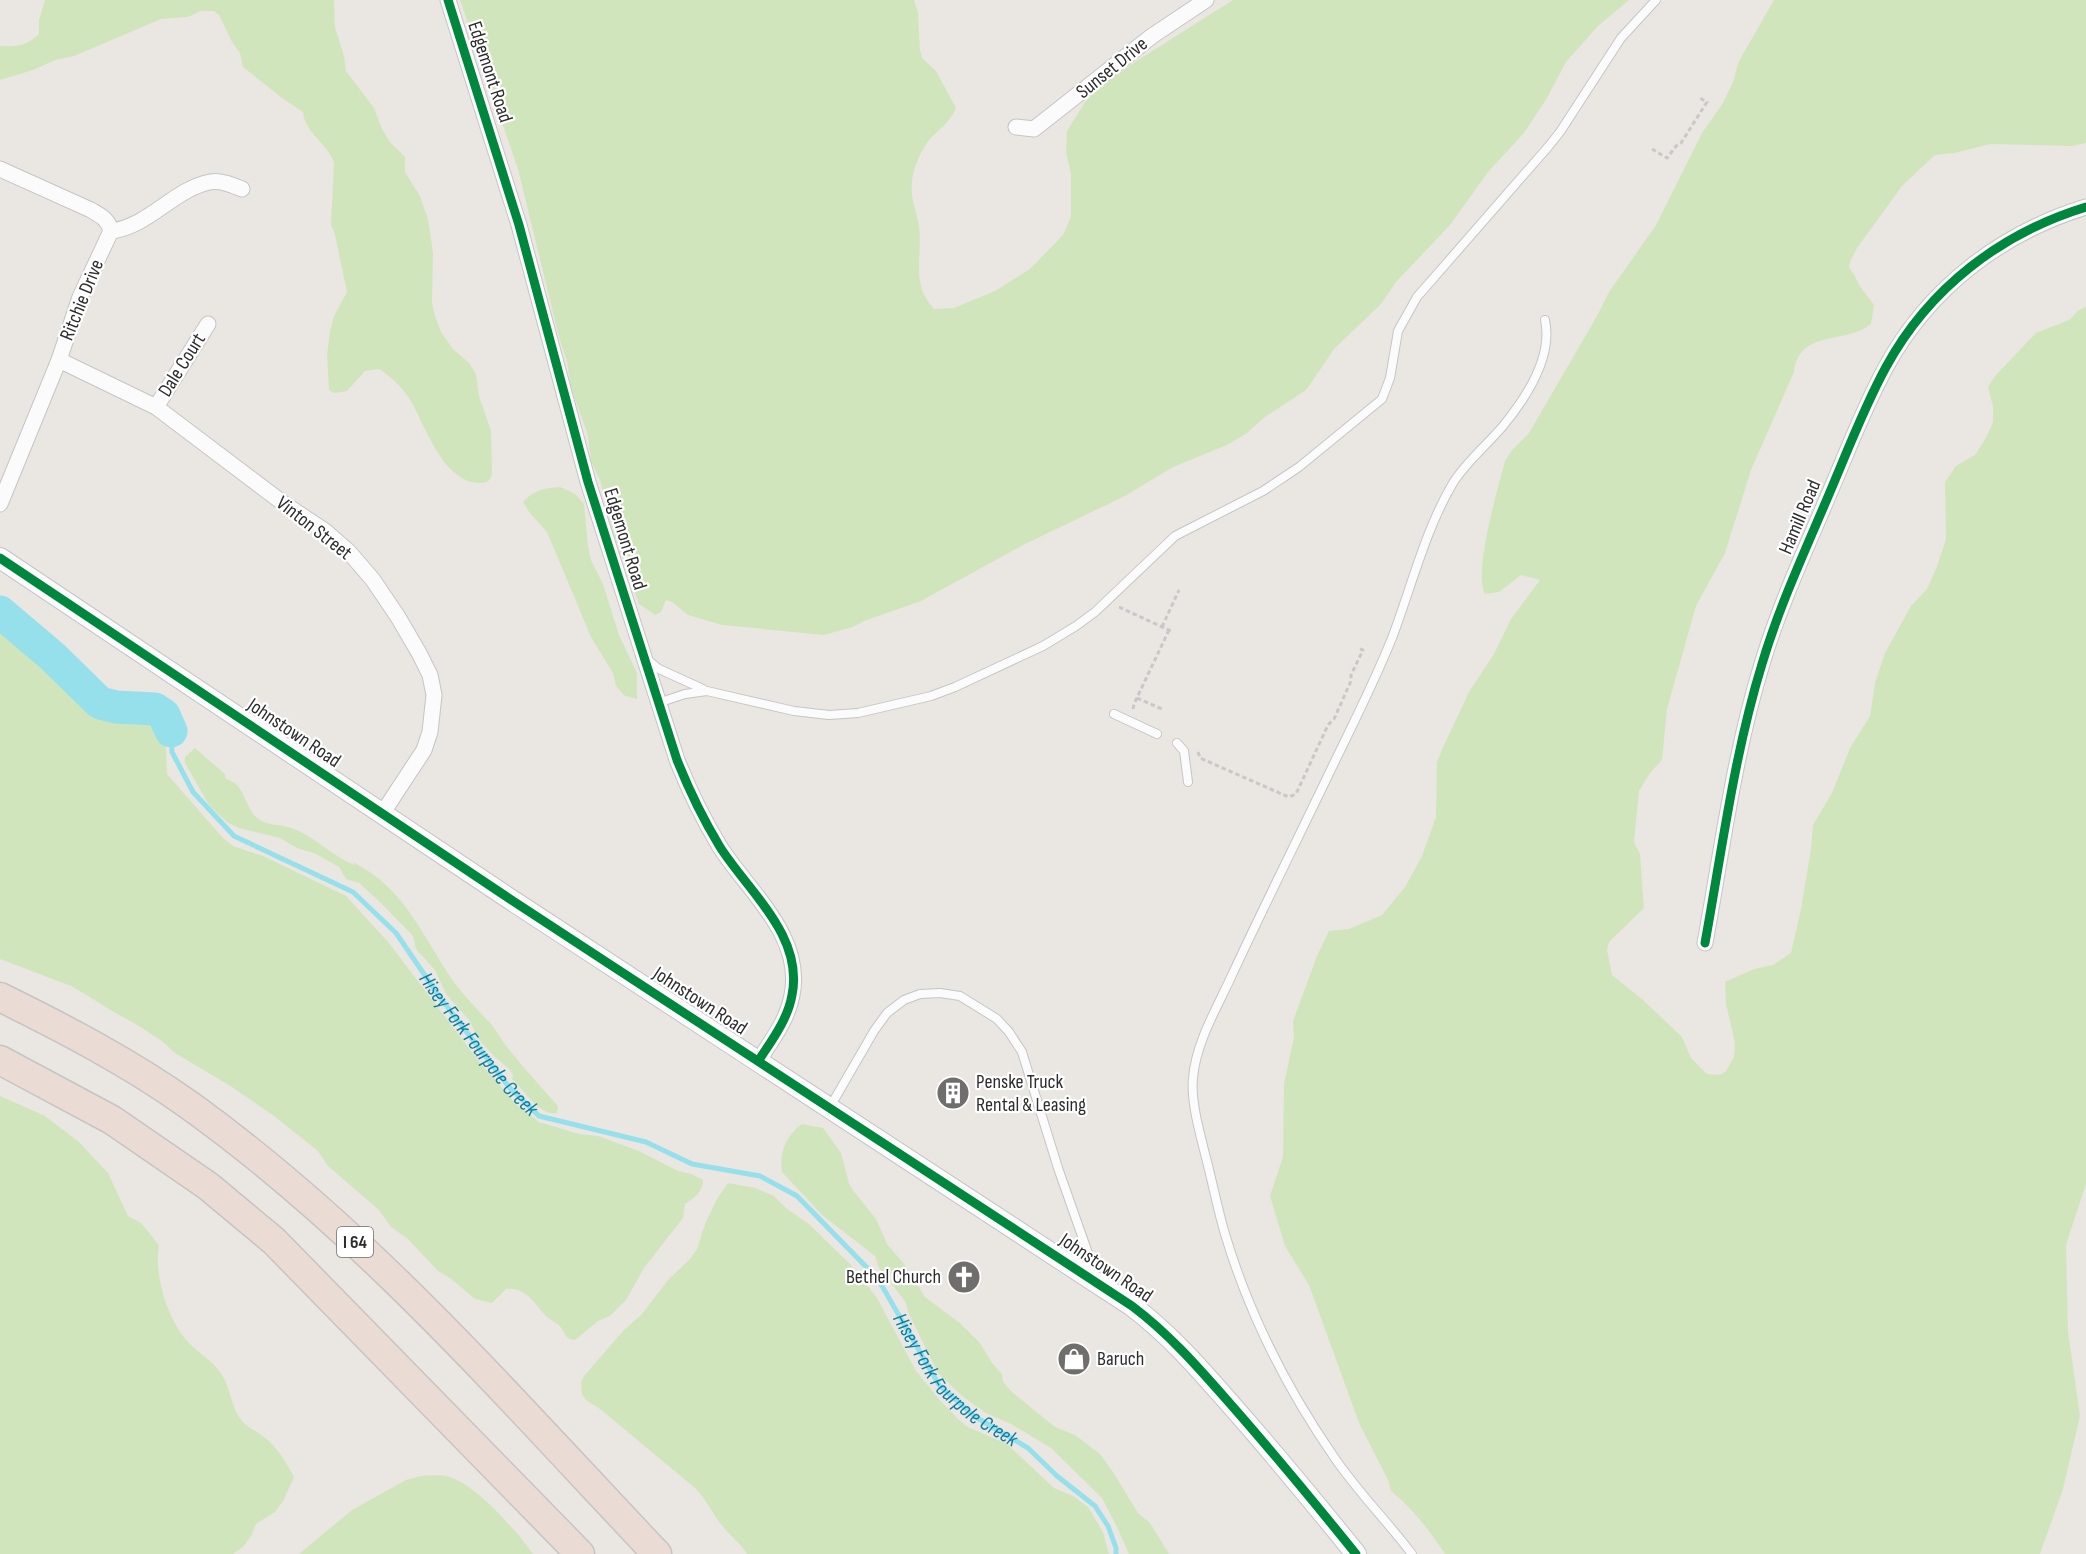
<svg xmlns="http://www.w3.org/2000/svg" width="2086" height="1554" font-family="'Sofia Sans Condensed',sans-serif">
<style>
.green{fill:#d1e5bc}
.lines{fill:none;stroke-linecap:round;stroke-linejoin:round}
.stream{stroke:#96e0ec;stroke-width:5}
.river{stroke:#96e0ec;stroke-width:33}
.service-casing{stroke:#c6c5c5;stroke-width:10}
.minor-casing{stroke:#c6c5c5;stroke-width:17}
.tertiary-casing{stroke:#c6c5c5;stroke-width:22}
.motorway-casing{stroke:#c6c4c3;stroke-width:31}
.path{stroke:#c8c8c8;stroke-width:3;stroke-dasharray:4.5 3;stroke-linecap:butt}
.service{stroke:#fcfbfb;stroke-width:8}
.minor{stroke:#fcfbfb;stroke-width:15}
.tertiary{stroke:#fcfbfb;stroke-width:20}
.motorway{stroke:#eadcd4;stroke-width:28}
.cycleway-casing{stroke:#fff;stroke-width:13}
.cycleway{stroke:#00873e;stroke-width:9}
.labels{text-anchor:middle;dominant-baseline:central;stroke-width:4.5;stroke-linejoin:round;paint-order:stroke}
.shield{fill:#fff;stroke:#6c6c6c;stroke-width:1.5}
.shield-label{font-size:18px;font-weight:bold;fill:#2d2d2d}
.street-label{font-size:20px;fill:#2d2d2d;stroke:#fff}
.poi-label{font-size:20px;fill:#2d2d2d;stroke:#fff;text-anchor:start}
.water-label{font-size:21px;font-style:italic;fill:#0d7ea1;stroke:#fff}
</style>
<rect width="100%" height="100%" fill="#eae6e2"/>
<!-- green -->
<g class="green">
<path d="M 45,0 L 334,0 L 335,27 L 344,56 L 346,71 L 374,108 L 382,129 L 390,142 L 405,157 L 405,172 L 420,196 L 428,219 L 433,253 L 432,303 L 435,316 L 441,332 L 453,349 L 469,363 L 476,374 L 479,396 L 491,431 L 492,473 C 491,480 488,483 480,483 C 453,483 437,453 426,431 C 420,421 416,408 409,398 C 402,387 390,376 379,369 L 365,371 L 347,391 L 334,393 L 329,390 L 327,355 L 330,331 L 334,316 L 347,292 L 335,235 L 331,224 L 334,163 C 328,143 305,134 303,112 L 282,98 L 243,67 L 240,53 L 232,42 L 219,15 L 214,11 L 201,11 L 188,17 L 161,19 L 74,56 L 55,60 L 33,70 L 0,80 L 0,46 C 16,47 27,46 39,34 L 39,20 Z"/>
<path d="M 460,0 L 914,0 L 918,13 L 920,50 L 922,58 L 936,71 L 956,108 C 948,127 934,131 925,146 C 919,155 913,171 912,181 C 910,197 916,210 919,226 C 923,258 910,283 934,309 L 954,308 L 995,291 L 1030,269 L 1063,235 L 1071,217 L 1071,174 L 1066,152 L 1067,131 L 1085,102 L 1100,87 L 1135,62 L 1233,0 L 1629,0 L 1598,26 L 1566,62 L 1547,98 L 1524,133 L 1488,172 L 1450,225 L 1396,282 L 1381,304 L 1335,348 L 1306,390 L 1265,417 L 1247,433 L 1227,445 L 1173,467 L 1125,496 L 1021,546 L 921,601 L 864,621 L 853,627 L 824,635 L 722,625 L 688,615 L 672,602 L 666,600 L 661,612 L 655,615 L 639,604 L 614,534 L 600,480 L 591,461 L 588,435 L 571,388 L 567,361 L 560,341 L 518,169 Z"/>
<path d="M 1774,0 L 2086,0 L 2086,143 L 2072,146 L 1990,144 L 1955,153 L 1935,155 L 1902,186 L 1857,248 L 1850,262 L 1849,268 L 1854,274 L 1859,285 L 1874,305 L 1871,324 C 1846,345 1800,328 1794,372 L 1751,470 L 1725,553 L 1696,606 L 1667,709 L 1662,760 L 1650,773 L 1639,791 L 1634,842 L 1640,854 L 1644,908 L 1609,942 L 1607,950 L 1612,975 L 1643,1000 L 1682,1037 L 1691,1058 L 1707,1074 L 1720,1075 L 1726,1071 L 1734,1057 L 1735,1043 L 1726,1004 L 1725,982 L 1754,969 L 1773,965 L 1791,953 L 1801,909 L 1811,849 L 1813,825 L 1832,793 L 1850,748 L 1870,716 L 1875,683 L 1885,653 L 1911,606 L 1927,589 L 1936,569 L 1946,539 L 1945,482 L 1956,466 L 1975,455 L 1987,436 L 1993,422 L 1993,407 L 1988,387 L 1996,375 L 2036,333 L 2069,320 L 2079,310 L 2086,307 L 2086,1184 L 2066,1245 L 2068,1331 L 2080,1416 L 2063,1489 L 2040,1554 L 1445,1554 C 1430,1531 1412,1508 1391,1491 L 1389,1482 L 1359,1423 L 1309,1285 L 1285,1246 L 1270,1196 L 1283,1157 L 1284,1084 L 1294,1037 L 1293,1021 L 1317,956 L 1329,931 L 1349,929 L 1382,915 L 1405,887 L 1422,856 L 1436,817 L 1437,762 L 1444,745 L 1469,692 L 1494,654 L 1511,619 L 1540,580 L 1521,575 L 1499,592 L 1485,594 C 1473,572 1498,488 1505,461 L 1513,449 L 1529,433 L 1597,316 L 1609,292 L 1656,225 L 1702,133 L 1723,103 L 1733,82 L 1739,61 Z"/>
<path d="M 560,487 L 575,494 L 584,504 L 588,546 L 591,560 L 603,584 L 619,635 L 637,673 L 637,699 L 625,696 L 616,686 L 613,673 L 591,637 L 547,532 L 530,513 L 523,502 C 534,490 544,488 560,487 Z"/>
<path d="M 0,623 L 106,716 L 141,718 L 160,723 L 165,728 L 167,774 L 222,837 L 233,846 L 263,856 L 346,896 L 389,943 L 480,1063 L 517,1105 L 539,1122 L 579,1134 L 598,1136 L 639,1151 L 678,1171 L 691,1174 L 703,1180 C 703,1192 694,1198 685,1204 L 683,1218 L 644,1268 L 626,1300 L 610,1316 L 598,1321 L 575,1340 C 564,1339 565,1332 559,1325 C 555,1322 551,1320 547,1317 C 534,1304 527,1287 506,1289 L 492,1303 L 475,1299 L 450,1278 L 438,1271 L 408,1239 L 391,1227 L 379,1210 L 328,1166 L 318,1151 L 274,1116 L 232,1087 L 175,1053 L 162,1041 L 134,1023 L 112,1011 L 88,996 L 71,986 L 0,959 Z"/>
<path d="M 195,748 L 225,774 L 225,778 C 228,780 234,782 237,785 C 245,794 247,808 256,817 C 267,826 279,824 291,828 C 315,836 331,856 355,865 L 353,862 C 410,891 424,943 460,990 C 470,1002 481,1013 491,1024 C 497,1031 501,1040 507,1047 C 523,1067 540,1086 558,1106 L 557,1113 C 539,1116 524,1090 512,1079 L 513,1075 L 510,1070 L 495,1057 L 480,1041 L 469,1020 L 446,994 L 435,970 L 416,949 L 413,936 L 380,902 L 359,883 L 346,879 L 339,867 L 316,854 L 297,848 L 280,838 L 239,828 L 228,823 L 209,805 L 185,763 L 185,757 Z"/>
<path d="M 0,1096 L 45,1116 L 79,1142 L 108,1173 L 128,1216 L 141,1223 L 159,1245 C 154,1275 166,1315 186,1340 C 197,1353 213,1360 222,1375 C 231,1389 231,1408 242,1421 C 248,1428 257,1431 264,1437 C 278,1448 286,1462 294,1477 L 283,1501 L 275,1512 L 256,1524 L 251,1536 L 243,1547 L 233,1554 L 0,1554 Z"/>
<path d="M 802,1124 L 823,1128 L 841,1153 L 849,1183 L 852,1189 L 876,1219 L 887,1244 L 904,1264 L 925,1297 L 961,1324 L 980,1343 L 992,1363 L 1002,1374 L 1003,1382 L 1012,1392 L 1055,1427 L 1075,1435 L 1100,1454 L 1113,1472 L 1138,1513 L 1150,1523 L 1169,1554 L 1129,1554 L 1117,1527 L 1102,1498 L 1051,1448 L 1011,1424 L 986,1413 L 962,1396 L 938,1373 L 909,1314 L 905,1301 L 879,1268 L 875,1256 L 822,1215 L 782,1172 C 779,1153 786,1135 802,1124 Z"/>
<path d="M 728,1183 L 755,1188 L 774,1196 L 786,1208 L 810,1225 L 851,1265 L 877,1298 L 916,1371 L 938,1398 L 958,1419 L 968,1427 L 1007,1444 L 1054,1488 L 1073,1496 L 1088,1507 L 1103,1532 L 1109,1554 L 747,1554 C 741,1544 732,1537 724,1528 C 713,1515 707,1500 695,1488 L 600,1409 L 586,1400 L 582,1394 L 581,1382 L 584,1376 L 623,1331 L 642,1314 L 668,1280 L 689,1260 L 697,1249 L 705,1224 L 717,1199 Z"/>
<path d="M 421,1476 C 430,1476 441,1474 450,1477 C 476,1485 518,1532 533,1554 L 299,1554 L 352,1510 L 406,1480 Z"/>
</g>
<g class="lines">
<!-- stream -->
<path class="stream" id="s1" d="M 171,731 L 172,752 L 193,792 L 234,836 L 353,892 L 396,933 L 439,996 L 509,1087 L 539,1116 L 646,1142 L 692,1164 L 760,1176 L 797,1196 L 878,1279 L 939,1385 L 974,1416 L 1028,1448 L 1057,1476 L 1095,1506 L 1108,1526 L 1116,1548 L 1116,1554"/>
<!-- river -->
<path class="river" d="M 0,612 L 52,656 L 100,703 L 116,707 L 155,709 L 164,715 L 171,731"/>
<defs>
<g id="service">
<path d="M 648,660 L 659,669 L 703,689"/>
<path d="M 658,703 L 685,694 L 707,691 L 794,711 L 829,715 L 858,713 L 931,696 L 955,687 L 1043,646 L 1076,626 L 1095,612 L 1175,536 L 1263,491 L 1299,467 L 1382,399 L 1390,378 L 1398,331 L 1417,297 L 1548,147 L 1560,132 L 1621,38 L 1656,0"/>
<path d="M 1114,714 L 1157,734"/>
<path d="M 1177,743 L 1184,751 L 1188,782"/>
<path d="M 830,1107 L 874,1031 L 887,1013 L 904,1000 L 920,994 L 940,993 L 960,996 L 997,1019 L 1009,1032 L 1022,1052 L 1058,1168 L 1089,1256 L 1087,1275"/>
<path d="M 1412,1554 C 1387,1521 1357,1491 1334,1457 C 1287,1389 1249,1314 1225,1234 C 1219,1214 1215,1194 1210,1174 C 1204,1147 1190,1105 1193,1078 C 1196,1042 1217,1008 1232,975 C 1266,902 1302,830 1337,757 C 1356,718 1376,678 1392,638 C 1411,588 1426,528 1453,483 C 1466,462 1487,445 1503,426 C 1526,398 1553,357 1545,320"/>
</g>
<g id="minor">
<path d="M 448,0 L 519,225 L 588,482 L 677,760 C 689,790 703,819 720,847 C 748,891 804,936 792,995 C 788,1019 772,1040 759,1060"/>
<path d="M 1016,127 L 1034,129 L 1152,36 L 1206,0"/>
<path d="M 0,169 L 91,210 C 101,216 108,219 111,231"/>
<path d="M 111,231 C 148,227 174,189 210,182 C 221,180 232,185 242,189"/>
<path d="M 59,360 L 156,407 L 283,503 L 325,531 L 349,552 L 373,580 L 398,617 L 419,653 L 430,675 L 434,695 L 430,732 L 424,750 L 382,814"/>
<path d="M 156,407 L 208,324"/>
<path d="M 0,504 L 59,360 L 80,297 L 111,231"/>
<path d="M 1705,943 C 1722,850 1734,755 1762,664 C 1779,607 1804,553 1827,499 C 1846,455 1863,409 1886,367 C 1929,288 2001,233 2086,207"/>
</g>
<path id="tertiary" d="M 0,558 L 513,901 L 1132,1306 C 1168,1333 1197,1366 1226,1399 C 1271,1450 1314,1502 1356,1554"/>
<g id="motorway">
<path d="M 0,997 C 65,1029 130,1063 189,1105 C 365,1231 508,1397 657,1554"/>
<path d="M 0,1060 L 112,1120 L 208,1186 L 274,1241 L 580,1554"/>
</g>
</defs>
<!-- service casing -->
<use href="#service" class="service-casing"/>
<!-- minor casing -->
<use href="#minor" class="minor-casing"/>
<!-- tertiary casing -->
<use href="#tertiary" class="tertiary-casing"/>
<!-- motorway casing -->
<use href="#motorway" class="motorway-casing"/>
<!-- path -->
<g class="path">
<path d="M 1652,149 L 1667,158 L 1676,146 L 1681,143 L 1707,102 L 1698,97"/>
<path d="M 1119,607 L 1173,632"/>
<path d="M 1162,627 L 1179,590"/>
<path d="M 1137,698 L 1162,709"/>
<path d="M 1133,709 L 1134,704 L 1169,630"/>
<path d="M 1198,752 L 1200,758 L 1284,795 L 1289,797 L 1296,794 L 1328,725 L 1334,719 L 1351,681 L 1351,675 L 1363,650 L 1360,649"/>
</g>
<!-- service -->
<use href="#service" class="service"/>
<!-- minor -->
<use href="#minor" class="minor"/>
<!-- tertiary -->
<use href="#tertiary" class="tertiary"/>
<!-- motorway -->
<use href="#motorway" class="motorway"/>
<defs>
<g id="cycleway">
<path d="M 448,0 L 519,225 L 588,482 L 677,760 C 689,790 703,819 720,847 C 748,891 804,936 792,995 C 788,1019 772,1040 759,1060"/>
<path d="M 0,558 L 513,901 L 1132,1306 C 1168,1333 1197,1366 1226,1399 C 1271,1450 1314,1502 1356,1554"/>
<path d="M 1705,943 C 1722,850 1734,755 1762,664 C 1779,607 1804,553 1827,499 C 1846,455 1863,409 1886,367 C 1929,288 2001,233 2086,207"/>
</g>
</defs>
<!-- cycleway casing -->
<use href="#cycleway" class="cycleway-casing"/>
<!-- cycleway -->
<use href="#cycleway" class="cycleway"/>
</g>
<!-- icons -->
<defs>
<symbol id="building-disc" viewBox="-11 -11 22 22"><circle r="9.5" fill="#6f6e6c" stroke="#fff"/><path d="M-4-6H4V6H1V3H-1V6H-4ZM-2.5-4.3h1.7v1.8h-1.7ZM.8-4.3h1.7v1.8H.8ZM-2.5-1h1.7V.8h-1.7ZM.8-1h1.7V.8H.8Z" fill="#fff"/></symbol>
<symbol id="church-disc" viewBox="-11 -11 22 22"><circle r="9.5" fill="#6f6e6c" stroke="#fff"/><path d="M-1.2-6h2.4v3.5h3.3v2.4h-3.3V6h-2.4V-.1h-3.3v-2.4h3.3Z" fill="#fff"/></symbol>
<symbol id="shop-disc" viewBox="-11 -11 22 22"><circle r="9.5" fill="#6f6e6c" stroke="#fff"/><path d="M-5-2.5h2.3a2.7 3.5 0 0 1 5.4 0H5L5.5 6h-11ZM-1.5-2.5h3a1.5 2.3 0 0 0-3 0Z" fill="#fff"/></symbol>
</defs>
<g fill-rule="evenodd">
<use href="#building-disc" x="934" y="1074" width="38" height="38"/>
<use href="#church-disc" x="945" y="1258" width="38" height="38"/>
<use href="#shop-disc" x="1055" y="1340" width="38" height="38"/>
</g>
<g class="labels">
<!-- shield labels -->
<rect class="shield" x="337" y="1227" width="36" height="30" rx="4.5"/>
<g class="shield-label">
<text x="355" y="1242">I 64</text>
</g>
<!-- street labels -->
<g class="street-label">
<text transform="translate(1112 68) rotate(-39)">Sunset Drive</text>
<text transform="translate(490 72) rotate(72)">Edgemont Road</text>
<text transform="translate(82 300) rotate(-68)">Ritchie Drive</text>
<text transform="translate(182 365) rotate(-58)">Dale Court</text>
<text transform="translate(1800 517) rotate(-67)">Hamill Road</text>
<text transform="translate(314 528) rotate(38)">Vinton Street</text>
<text transform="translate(625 539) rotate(73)">Edgemont Road</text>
<text transform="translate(294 733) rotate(34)">Johnstown Road</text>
<text transform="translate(700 1001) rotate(33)">Johnstown Road</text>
<text transform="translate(1106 1268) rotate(34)">Johnstown Road</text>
</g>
<!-- poi labels -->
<g class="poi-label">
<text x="976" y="1082">Penske Truck<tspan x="976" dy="23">Rental &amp; Leasing</tspan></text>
<text x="941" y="1277" text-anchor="end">Bethel Church</text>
<text x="1097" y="1359">Baruch</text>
</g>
<!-- water labels -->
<g class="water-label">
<text stroke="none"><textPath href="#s1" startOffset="456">Hisey Fork Fourpole Creek</textPath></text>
<text stroke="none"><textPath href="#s1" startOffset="1068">Hisey Fork Fourpole Creek</textPath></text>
</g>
</g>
</svg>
